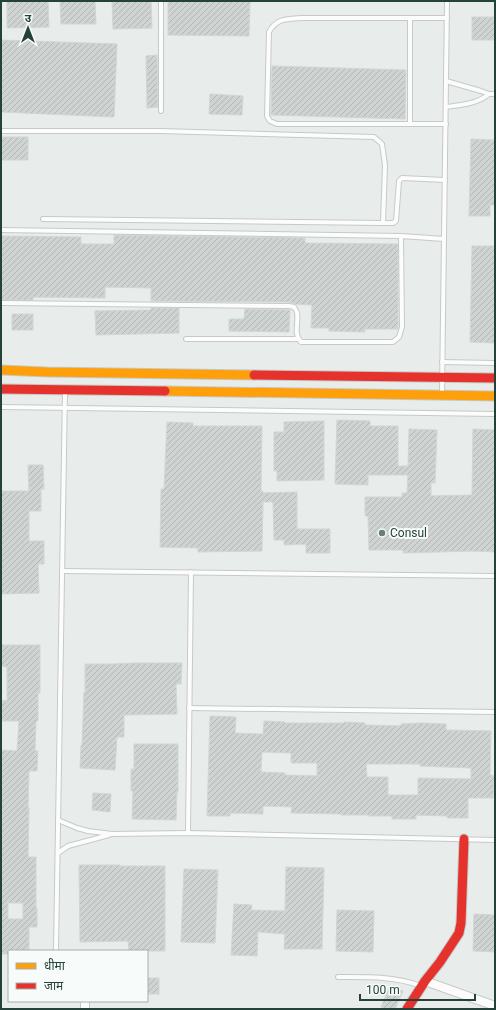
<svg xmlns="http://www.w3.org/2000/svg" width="496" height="1010" font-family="Roboto,'Noto Sans Devanagari',sans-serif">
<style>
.building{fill:url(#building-hatch);stroke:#d1d6d4;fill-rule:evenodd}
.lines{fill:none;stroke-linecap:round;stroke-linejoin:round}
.lane-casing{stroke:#c5cac8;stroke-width:6}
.street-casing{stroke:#c5cac8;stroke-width:10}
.slow-casing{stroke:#c3cbc8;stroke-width:11}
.jam-casing{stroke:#c3cbc8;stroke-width:11}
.lane{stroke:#fcfcfc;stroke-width:4}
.street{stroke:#fcfcfc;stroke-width:8}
.slow{stroke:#ff9f0a;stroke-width:9}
.jam{stroke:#e5322d;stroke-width:9}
.poi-dot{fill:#697e78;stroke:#f7fbf9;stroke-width:1.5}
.labels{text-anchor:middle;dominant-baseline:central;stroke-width:4;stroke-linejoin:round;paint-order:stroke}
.poi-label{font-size:12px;fill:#24423a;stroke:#f7fbf9;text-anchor:start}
</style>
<defs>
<pattern id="building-hatch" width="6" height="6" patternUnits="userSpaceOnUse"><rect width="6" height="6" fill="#cfd4d2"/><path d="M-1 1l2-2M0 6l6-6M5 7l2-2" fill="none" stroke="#b2b7b5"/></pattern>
</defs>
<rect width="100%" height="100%" fill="#e8edeb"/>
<!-- building -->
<g class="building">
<path d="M 7,1 L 48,1 L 49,27 L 7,28 Z"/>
<path d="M 60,1 L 95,1 L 96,24 L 61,24 Z"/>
<path d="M 112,1 L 151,1 L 152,28 L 113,29 Z"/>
<path d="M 168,1 L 250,1 L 249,36 L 168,35 Z"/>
<rect x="472" y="17" width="23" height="23"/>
<path d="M 1,40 L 117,44 L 114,117 L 1,112 Z"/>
<path d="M 157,55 L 158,107 L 147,108 L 146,56 Z"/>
<path d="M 272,66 L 406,70 L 405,119 L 271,115 Z"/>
<path d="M 210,94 L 243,96 L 242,115 L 209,114 Z"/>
<rect x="1" y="137" width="27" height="23"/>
<path d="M 471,139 L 495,140 L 495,205 L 490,205 L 490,216 L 469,216 Z"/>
<path d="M 114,235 L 305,238 L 305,243 L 398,244 L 398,329 L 365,329 L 365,332 L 329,331 L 329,328 L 311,328 L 312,305 L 296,304 L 289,302 L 151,301 L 151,288 L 105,287 L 105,298 L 33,297 L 33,300 L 1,300 L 1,236 L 81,237 L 81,244 L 114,244 Z"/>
<path d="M 472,246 L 495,246 L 495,343 L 470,342 Z"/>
<path d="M 151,308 L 179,308 L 179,333 L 96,335 L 95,311 L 151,310 Z"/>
<path d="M 245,309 L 290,310 L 289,332 L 229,331 L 229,319 L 244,319 Z"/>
<rect x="12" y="314" width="21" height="16"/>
<path d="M 337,420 L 370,421 L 370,426 L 398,426 L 398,466 L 408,466 L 409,429 L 437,430 L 435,483 L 431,483 L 431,496 L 472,495 L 473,429 L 495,430 L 495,552 L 472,551 L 403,553 L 403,550 L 369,550 L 368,516 L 365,516 L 365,497 L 402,497 L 402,493 L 407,493 L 408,475 L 368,475 L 368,485 L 335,484 Z"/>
<path d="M 324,421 L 324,480 L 277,481 L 277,471 L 274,471 L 274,432 L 284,432 L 284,422 Z"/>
<path d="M 167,422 L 193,423 L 193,426 L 262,426 L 261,491 L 263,491 L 263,493 L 297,492 L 297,529 L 330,529 L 330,553 L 306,553 L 306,544 L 284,545 L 284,540 L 274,540 L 273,502 L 263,502 L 262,551 L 198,552 L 198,548 L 160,547 L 161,489 L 164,489 Z"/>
<path d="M 28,465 L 43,465 L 44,489 L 41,489 L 41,511 L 29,511 L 29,541 L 44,541 L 44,564 L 38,564 L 39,593 L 1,594 L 1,491 L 29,491 Z"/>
<path d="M 1,645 L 40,645 L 40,693 L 38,693 L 38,721 L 36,721 L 35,751 L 38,751 L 37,771 L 29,771 L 28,808 L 29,808 L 28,857 L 36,857 L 36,908 L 37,908 L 37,927 L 29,927 L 29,951 L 9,951 L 9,954 L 1,954 L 1,750 L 17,751 L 19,721 L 1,721 L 1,700 L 7,701 L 7,667 L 1,666 ZM 8,903 L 23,903 L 23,919 L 8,919 Z"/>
<path d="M 133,663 L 182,663 L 181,684 L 176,684 L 177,714 L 124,715 L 124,737 L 117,737 L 115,770 L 80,768 L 81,745 L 82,746 L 84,692 L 85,693 L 85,664 L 113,664 Z"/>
<path d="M 210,716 L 236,717 L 235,733 L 263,734 L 264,721 L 285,722 L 285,723 L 344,723 L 344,722 L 365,723 L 365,725 L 401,726 L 401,724 L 421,723 L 446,724 L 446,730 L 491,731 L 490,775 L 494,776 L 493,798 L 468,798 L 468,818 L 447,818 L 447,816 L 416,815 L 416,819 L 392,819 L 392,816 L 368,816 L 368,815 L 341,815 L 341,814 L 291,813 L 292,807 L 263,806 L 263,814 L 230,813 L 230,816 L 207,816 ZM 262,752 L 291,753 L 291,763 L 317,763 L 317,776 L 285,775 L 285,773 L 261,772 ZM 366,764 L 420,764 L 420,766 L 471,768 L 471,779 L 418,778 L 418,795 L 388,795 L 388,777 L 367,777 Z"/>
<path d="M 134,744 L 178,744 L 178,792 L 177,792 L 176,820 L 132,819 L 133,791 L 131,791 L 131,769 L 134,769 Z"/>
<path d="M 93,793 L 111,794 L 110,812 L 92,810 Z"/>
<path d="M 79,865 L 120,865 L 120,866 L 165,866 L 165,951 L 129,951 L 128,941 L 80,942 Z"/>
<path d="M 286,867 L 324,868 L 322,949 L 284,949 L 285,934 L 258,932 L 257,956 L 231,955 L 234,904 L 252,905 L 251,910 L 285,911 Z"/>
<path d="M 184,869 L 218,870 L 215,943 L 181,942 Z"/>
<path d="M 337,910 L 374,911 L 373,952 L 336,951 Z"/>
<path d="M 474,914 L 495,915 L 495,952 L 473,951 Z"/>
<rect x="147" y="978" width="12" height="16"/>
<path d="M 390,986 L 403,991 L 395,1009 L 386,1009 L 381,1007 Z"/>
</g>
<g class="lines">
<defs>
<g id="lane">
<path d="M 410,18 L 410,124"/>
<path d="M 446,81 L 481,91 L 489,94 L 495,94"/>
<path d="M 446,107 C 461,105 477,104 489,94"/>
<path d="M 161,111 L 161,1"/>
<path d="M 446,124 L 277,124 L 270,121 L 267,116 L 269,32 C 276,18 288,19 302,18 L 447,18"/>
<path d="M 1,131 L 160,131 L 374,137 L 382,144 L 385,165 L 383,223 L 43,219"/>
<path d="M 383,223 L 393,223 L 396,221 L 399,181 L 402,178 L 445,180"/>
<path d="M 1,230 L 401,236"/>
<path d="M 1,303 L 289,306 L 294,307 C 295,309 297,311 297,313 C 299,322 293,334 301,342 L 393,342 L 399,337 L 402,327 L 401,236 L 444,239"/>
<path d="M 186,339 L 298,339"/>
<path d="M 442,362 L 495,363"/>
<path d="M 442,395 L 447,1"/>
<path d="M 1,407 L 495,414"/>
<path d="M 62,571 L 495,576"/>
<path d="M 189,708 L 495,712"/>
<path d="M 58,820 L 77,828 L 88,831 L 112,834 L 188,833 L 495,840"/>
<path d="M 188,833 L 191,572"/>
<path d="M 58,853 L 68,846 L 109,835"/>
<path d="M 56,951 L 65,391"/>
<path d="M 338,977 C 366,977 394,976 421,986"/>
</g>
<g id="street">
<path d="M 425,981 L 495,1006"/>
<path d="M 85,1001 L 85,1009"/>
</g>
<g id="slow">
<path d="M 1,370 L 47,372 L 254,375"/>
<path d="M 165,391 L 495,396"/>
</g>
<g id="jam">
<path d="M 254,375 L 495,378"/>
<path d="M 1,389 L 165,391"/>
<path d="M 407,1009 L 425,981 L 440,962 L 459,933 L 461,923 L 464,839"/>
</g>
</defs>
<!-- lane casing -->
<use href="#lane" class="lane-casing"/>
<!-- street casing -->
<use href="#street" class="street-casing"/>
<!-- slow casing -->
<use href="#slow" class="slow-casing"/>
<!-- jam casing -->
<use href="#jam" class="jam-casing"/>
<!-- lane -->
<use href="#lane" class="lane"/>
<!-- street -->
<use href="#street" class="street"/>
<!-- slow -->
<use href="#slow" class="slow"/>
<!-- jam -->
<use href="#jam" class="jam"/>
</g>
<!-- markers -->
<circle class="poi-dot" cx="382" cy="533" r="4"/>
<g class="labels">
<!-- poi labels -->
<g class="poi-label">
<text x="390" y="533">Consul</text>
</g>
</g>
<!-- border -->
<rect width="496" height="1010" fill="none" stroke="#24423a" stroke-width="4"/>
<!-- legend -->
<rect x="8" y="950" width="140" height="52" fill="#f7fbf9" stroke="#a3b1ad"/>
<rect x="16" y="963" width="20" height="6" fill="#ff9f0a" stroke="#a3b1ad"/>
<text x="44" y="970" font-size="12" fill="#24423a">धीमा</text>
<rect x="16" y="983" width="20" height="6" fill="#e5322d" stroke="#a3b1ad"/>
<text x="44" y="990" font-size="12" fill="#24423a">जाम</text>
<!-- north arrow -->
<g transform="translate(28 28)" stroke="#f7fbf9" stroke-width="3" paint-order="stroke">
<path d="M0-3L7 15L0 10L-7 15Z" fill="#24423a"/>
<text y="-6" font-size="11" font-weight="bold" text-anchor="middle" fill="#24423a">उ</text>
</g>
<!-- scale -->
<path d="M360 994v6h115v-6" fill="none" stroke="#24423a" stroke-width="2"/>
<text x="366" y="994" font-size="12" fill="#24423a" stroke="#f7fbf9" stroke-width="3" paint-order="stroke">100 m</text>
</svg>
